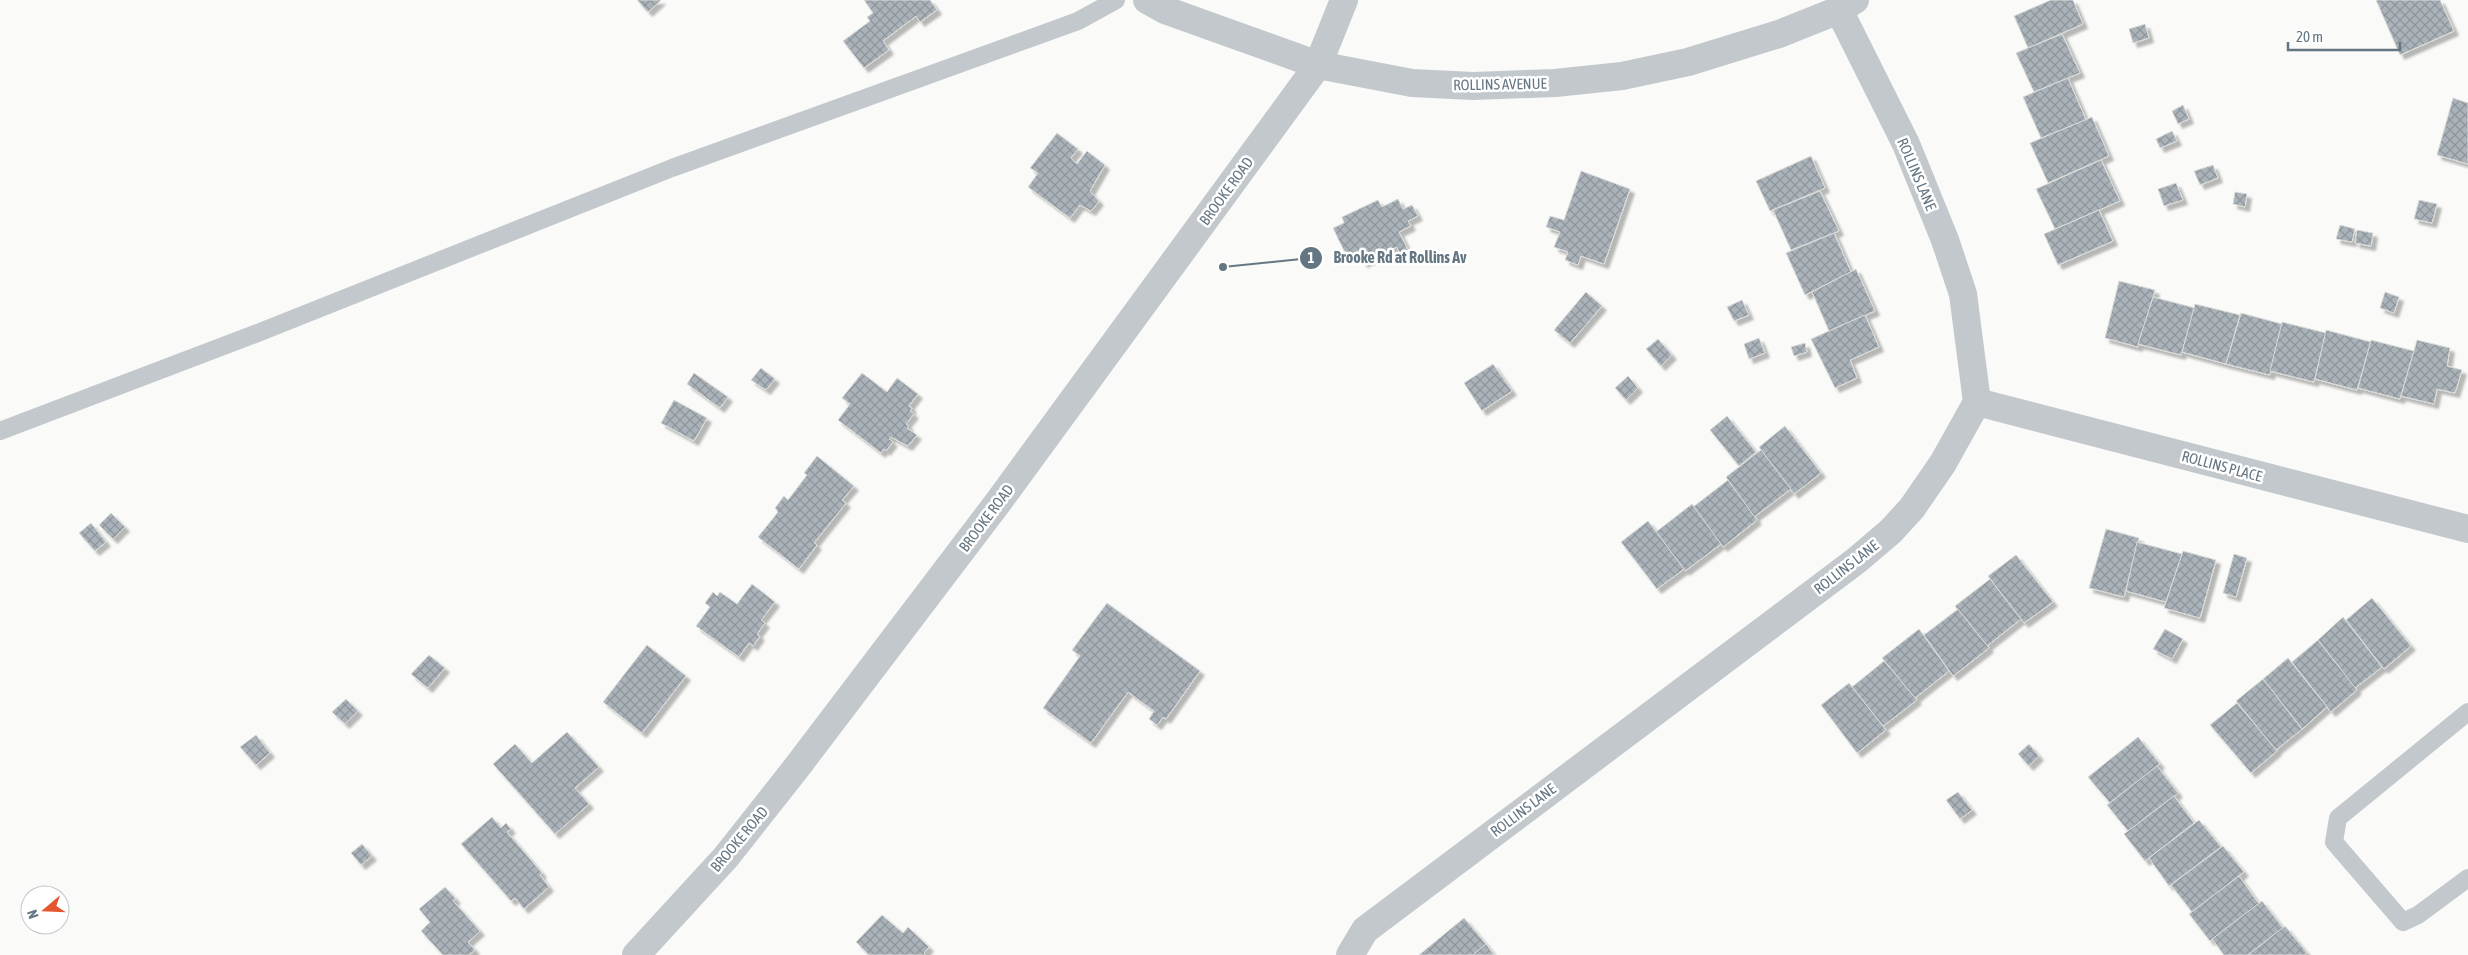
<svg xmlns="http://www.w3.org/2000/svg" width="2468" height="955" font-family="'Asap Condensed',sans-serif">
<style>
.building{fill:url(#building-cross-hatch);stroke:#dcdcda;filter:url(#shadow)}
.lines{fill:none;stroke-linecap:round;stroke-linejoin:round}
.service{stroke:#c3c8cc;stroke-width:18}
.minor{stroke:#c3c8cc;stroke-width:28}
.tertiary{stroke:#c3c8cc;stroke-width:28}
.labels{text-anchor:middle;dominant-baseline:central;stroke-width:5;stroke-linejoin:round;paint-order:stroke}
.street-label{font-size:15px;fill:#657683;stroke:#fff}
.leader{fill:none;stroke:#657683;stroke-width:2}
.callout-dot{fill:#657683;stroke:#fff;stroke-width:2}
.mark-label{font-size:15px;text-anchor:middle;font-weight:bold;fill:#fff}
.callout-label{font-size:16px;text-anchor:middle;font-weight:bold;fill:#657683;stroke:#fff;stroke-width:5;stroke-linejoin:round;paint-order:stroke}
</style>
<defs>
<pattern id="building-cross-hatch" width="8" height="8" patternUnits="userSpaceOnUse" patternTransform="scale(1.25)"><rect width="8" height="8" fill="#aab3b9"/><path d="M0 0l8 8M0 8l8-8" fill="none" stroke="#8e969c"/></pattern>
<filter id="shadow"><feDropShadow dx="4.5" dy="4.5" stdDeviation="1" flood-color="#0004"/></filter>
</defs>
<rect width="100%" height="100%" fill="#fafaf8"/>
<!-- building -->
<g class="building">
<path d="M 637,0 L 661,0 L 648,12 Z"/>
<path d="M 864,0 L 930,0 L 937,10 L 920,22 L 916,16 L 883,41 L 889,50 L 864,68 L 843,41 L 870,21 L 867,17 L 873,13 Z"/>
<path d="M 2051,0 L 2073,0 L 2083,24 L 2028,48 L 2014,16 Z"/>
<path d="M 2376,0 L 2440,0 L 2454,31 L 2400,55 Z"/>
<path d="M 2145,24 L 2149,38 L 2133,43 L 2129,29 Z"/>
<path d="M 2062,34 L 2080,73 L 2034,92 L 2016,53 Z"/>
<path d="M 2068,78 L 2086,120 L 2041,138 L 2023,97 Z"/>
<path d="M 2453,98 L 2468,103 L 2468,164 L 2437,155 Z"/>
<path d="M 2183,105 L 2189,119 L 2178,124 L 2172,111 Z"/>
<path d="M 2092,117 L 2109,156 L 2048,183 L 2030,143 Z"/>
<path d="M 2172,131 L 2177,141 L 2160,148 L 2156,139 Z"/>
<path d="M 1057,133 L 1078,149 L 1071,158 L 1077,164 L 1087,151 L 1105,165 L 1090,191 L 1099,201 L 1091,211 L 1080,205 L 1070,218 L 1028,187 L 1038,173 L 1030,168 Z"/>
<path d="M 1811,156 L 1825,188 L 1770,211 L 1756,181 Z"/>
<path d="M 2101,160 L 2120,201 L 2055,229 L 2036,189 Z"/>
<path d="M 2213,165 L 2218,178 L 2200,185 L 2194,171 Z"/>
<path d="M 1581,171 L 1630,189 L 1604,264 L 1581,256 L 1578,265 L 1565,260 L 1568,252 L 1554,247 L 1560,232 L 1546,227 L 1550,216 L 1564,220 Z"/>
<path d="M 2176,183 L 2183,200 L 2164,206 L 2158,189 Z"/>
<path d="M 1820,191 L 1839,231 L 1791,250 L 1773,210 Z"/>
<path d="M 2235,192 L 2247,194 L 2245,207 L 2233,204 Z"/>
<path d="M 1398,199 L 1403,209 L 1412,205 L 1418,216 L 1408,221 L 1411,226 L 1399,232 L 1408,250 L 1400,254 L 1397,247 L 1363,263 L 1358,251 L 1347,257 L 1333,228 L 1344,223 L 1342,217 L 1378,200 L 1382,207 Z"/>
<path d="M 2419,200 L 2437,204 L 2432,223 L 2414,219 Z"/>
<path d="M 2099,210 L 2113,241 L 2058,265 L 2044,234 Z"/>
<path d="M 2340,225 L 2355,229 L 2352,242 L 2336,239 Z"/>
<path d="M 2357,230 L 2373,233 L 2371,246 L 2355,243 Z"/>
<path d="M 1834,233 L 1851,272 L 1805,295 L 1786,253 Z"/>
<path d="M 1856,269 L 1875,311 L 1829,331 L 1812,292 Z"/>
<path d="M 2119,281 L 2155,290 L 2138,347 L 2105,338 Z"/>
<path d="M 1586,292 L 1602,306 L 1570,343 L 1554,330 Z"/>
<path d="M 2385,292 L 2399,297 L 2394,313 L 2380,308 Z"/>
<path d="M 2153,297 L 2195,308 L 2181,355 L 2138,344 Z"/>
<path d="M 1742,300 L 1749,315 L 1734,321 L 1727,307 Z"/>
<path d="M 2195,304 L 2240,315 L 2226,364 L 2182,352 Z"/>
<path d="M 2241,313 L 2282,324 L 2270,375 L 2226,364 Z"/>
<path d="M 1865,315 L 1879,347 L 1850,360 L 1857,378 L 1835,388 L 1811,339 Z"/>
<path d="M 2282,322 L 2326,333 L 2314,382 L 2270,371 Z"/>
<path d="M 2326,330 L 2371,342 L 2357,390 L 2315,379 Z"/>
<path d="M 1759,338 L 1765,353 L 1749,359 L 1744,344 Z"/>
<path d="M 1658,339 L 1672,355 L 1661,366 L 1646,349 Z"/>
<path d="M 2371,340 L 2414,351 L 2400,399 L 2358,388 Z"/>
<path d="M 2417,340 L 2450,348 L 2447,366 L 2462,370 L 2455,393 L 2437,389 L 2434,404 L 2401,396 Z"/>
<path d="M 1805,343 L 1807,352 L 1794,356 L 1791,347 Z"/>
<path d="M 1493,364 L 1512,391 L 1482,411 L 1464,383 Z"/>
<path d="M 761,368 L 775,379 L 766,390 L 751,380 Z"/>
<path d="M 694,373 L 728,397 L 720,408 L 687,384 Z"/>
<path d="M 862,373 L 887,392 L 897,378 L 918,394 L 909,406 L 912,408 L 910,411 L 914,414 L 906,424 L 909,426 L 907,428 L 917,435 L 908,446 L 891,437 L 889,439 L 893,442 L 886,451 L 884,449 L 881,453 L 838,420 L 850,404 L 842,398 Z"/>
<path d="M 1628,376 L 1638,388 L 1626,400 L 1615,388 Z"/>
<path d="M 674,400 L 707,418 L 694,441 L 661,423 Z"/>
<path d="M 1727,416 L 1756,452 L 1739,466 L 1710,430 Z"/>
<path d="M 1785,426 L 1821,473 L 1794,494 L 1759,447 Z"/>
<path d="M 1761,450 L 1791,489 L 1754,517 L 1726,477 Z"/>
<path d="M 817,456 L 854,486 L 842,500 L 846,503 L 814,543 L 817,545 L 799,569 L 758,537 L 778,512 L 775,508 L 784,496 L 788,500 L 807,475 L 804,473 Z"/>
<path d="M 1728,480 L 1757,520 L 1723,547 L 1693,507 Z"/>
<path d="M 1692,504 L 1721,544 L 1685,571 L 1656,532 Z"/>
<path d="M 111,513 L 125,527 L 113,539 L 99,525 Z"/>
<path d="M 1648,521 L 1684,569 L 1657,589 L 1621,542 Z"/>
<path d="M 91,523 L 106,542 L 95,551 L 79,533 Z"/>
<path d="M 2106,529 L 2139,538 L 2124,597 L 2089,588 Z"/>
<path d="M 2137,542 L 2182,554 L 2166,602 L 2126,591 Z"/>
<path d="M 2183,551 L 2216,560 L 2200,618 L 2164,608 Z"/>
<path d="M 2234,554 L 2247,558 L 2236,597 L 2223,593 Z"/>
<path d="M 2016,555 L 2053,602 L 2024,623 L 1988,576 Z"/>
<path d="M 1990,579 L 2021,619 L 1987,646 L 1955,606 Z"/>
<path d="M 752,584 L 775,602 L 761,620 L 765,623 L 757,634 L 760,636 L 753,646 L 749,643 L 739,657 L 696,626 L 710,607 L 705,603 L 713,592 L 717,596 L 720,592 L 737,604 Z"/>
<path d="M 2372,598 L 2411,646 L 2384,669 L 2346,620 Z"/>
<path d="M 1107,603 L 1200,671 L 1166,719 L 1163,717 L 1157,725 L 1149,719 L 1154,711 L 1128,692 L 1091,743 L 1043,708 L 1080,656 L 1072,650 Z"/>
<path d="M 1958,609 L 1989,648 L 1953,676 L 1924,635 Z"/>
<path d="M 2343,617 L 2382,667 L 2355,688 L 2318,640 Z"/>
<path d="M 1919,629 L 1949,671 L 1915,698 L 1882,658 Z"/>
<path d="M 2165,629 L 2183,639 L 2172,659 L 2153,649 Z"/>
<path d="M 2318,640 L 2357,690 L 2331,712 L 2292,662 Z"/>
<path d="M 647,645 L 686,676 L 642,733 L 603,702 Z"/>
<path d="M 429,655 L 445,668 L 428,688 L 411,674 Z"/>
<path d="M 2288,658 L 2327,707 L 2302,729 L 2263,679 Z"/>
<path d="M 1884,661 L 1917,700 L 1883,726 L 1852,687 Z"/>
<path d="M 2263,679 L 2302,729 L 2276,750 L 2236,701 Z"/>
<path d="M 1849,683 L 1886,730 L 1857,753 L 1821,705 Z"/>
<path d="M 346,699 L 358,711 L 345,724 L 332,712 Z"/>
<path d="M 2237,703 L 2277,751 L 2251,773 L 2210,725 Z"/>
<path d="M 567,732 L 599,767 L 575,788 L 589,804 L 555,834 L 493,764 L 515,744 L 532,763 Z"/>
<path d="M 256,735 L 270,753 L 256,765 L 240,747 Z"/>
<path d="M 2138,737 L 2160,764 L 2110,803 L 2088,777 Z"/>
<path d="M 2029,744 L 2039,756 L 2029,766 L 2018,754 Z"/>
<path d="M 2157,766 L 2178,793 L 2128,831 L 2107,805 Z"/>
<path d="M 1958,792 L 1972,810 L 1960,819 L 1946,800 Z"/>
<path d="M 2174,796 L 2194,823 L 2145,861 L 2124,834 Z"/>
<path d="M 492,817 L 501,828 L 506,823 L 511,829 L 507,832 L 542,873 L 540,875 L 549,887 L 524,909 L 515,898 L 511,901 L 461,844 Z"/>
<path d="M 2199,820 L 2221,847 L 2169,886 L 2149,858 Z"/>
<path d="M 362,844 L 372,856 L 361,865 L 351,853 Z"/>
<path d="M 2223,846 L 2244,872 L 2192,912 L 2171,885 Z"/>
<path d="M 2239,876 L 2259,904 L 2210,941 L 2189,914 Z"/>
<path d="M 445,887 L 456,899 L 453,901 L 480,931 L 468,942 L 475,950 L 469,955 L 443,955 L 421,931 L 430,922 L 419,909 Z"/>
<path d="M 2262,901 L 2283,928 L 2248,955 L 2224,955 L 2212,939 Z"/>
<path d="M 882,915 L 903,933 L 908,927 L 929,947 L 924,953 L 926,955 L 869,955 L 856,942 Z"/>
<path d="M 1464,918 L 1486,944 L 1473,955 L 1419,955 Z"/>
<path d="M 2285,926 L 2307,953 L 2304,955 L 2248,955 Z"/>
<path d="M 1486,944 L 1494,955 L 1473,955 Z"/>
</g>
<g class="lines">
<!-- service -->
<g class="service">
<path d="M 0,431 L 255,334 L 672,168 L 1078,21 L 1116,0"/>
<path d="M 2468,712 L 2338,818 L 2334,842 L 2403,922 L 2418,915 L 2468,878"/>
</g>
<!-- minor -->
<g class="minor">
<path d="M 1318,65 L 1344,0"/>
<path d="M 1977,402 L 2468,529"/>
<path d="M 1350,955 L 1365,930 L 1857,560 L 1891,531 L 1912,508 L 1943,463 L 1977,402 L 1963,294 L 1945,240 L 1906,144 L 1839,10"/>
</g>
<!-- tertiary -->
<g class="tertiary">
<path d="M 1147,0 L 1165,10 L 1318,65 L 1412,83 L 1473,86 L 1555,83 L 1622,76 L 1688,62 L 1779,34 L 1839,10 L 1855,0"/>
<path d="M 636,955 L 726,857 L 797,767 L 999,501 L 1318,65"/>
</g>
</g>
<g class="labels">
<!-- street labels -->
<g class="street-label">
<text transform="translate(1500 84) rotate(-1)">ROLLINS AVENUE</text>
<text transform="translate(1917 174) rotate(67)">ROLLINS LANE</text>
<text transform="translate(1226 191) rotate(-54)">BROOKE ROAD</text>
<text transform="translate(2222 466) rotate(15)">ROLLINS PLACE</text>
<text transform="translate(986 518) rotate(-53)">BROOKE ROAD</text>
<text transform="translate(1846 567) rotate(-38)">ROLLINS LANE</text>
<text transform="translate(1523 810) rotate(-37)">ROLLINS LANE</text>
<text transform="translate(739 839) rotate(-50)">BROOKE ROAD</text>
</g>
</g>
<!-- callouts -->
<path class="leader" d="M1223 267L1311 258"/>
<g class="callout-dot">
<circle cx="1223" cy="267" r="5"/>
<circle cx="1311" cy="258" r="12"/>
</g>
<g class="mark-label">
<text x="1311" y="263">1</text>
</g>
<g class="callout-label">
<text x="1400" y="263">Brooke Rd at Rollins Av</text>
</g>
<!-- north arrow -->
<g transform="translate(45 910) rotate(251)"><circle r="24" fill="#ffffff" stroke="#c1c8cd"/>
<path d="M0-4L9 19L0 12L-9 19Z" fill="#e4572e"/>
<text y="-8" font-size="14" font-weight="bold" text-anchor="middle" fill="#657683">N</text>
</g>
<!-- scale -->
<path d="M2288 42v8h112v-8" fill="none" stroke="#657683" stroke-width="2.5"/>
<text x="2296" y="42" font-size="15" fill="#657683" stroke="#ffffff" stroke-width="4" paint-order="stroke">20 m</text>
</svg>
